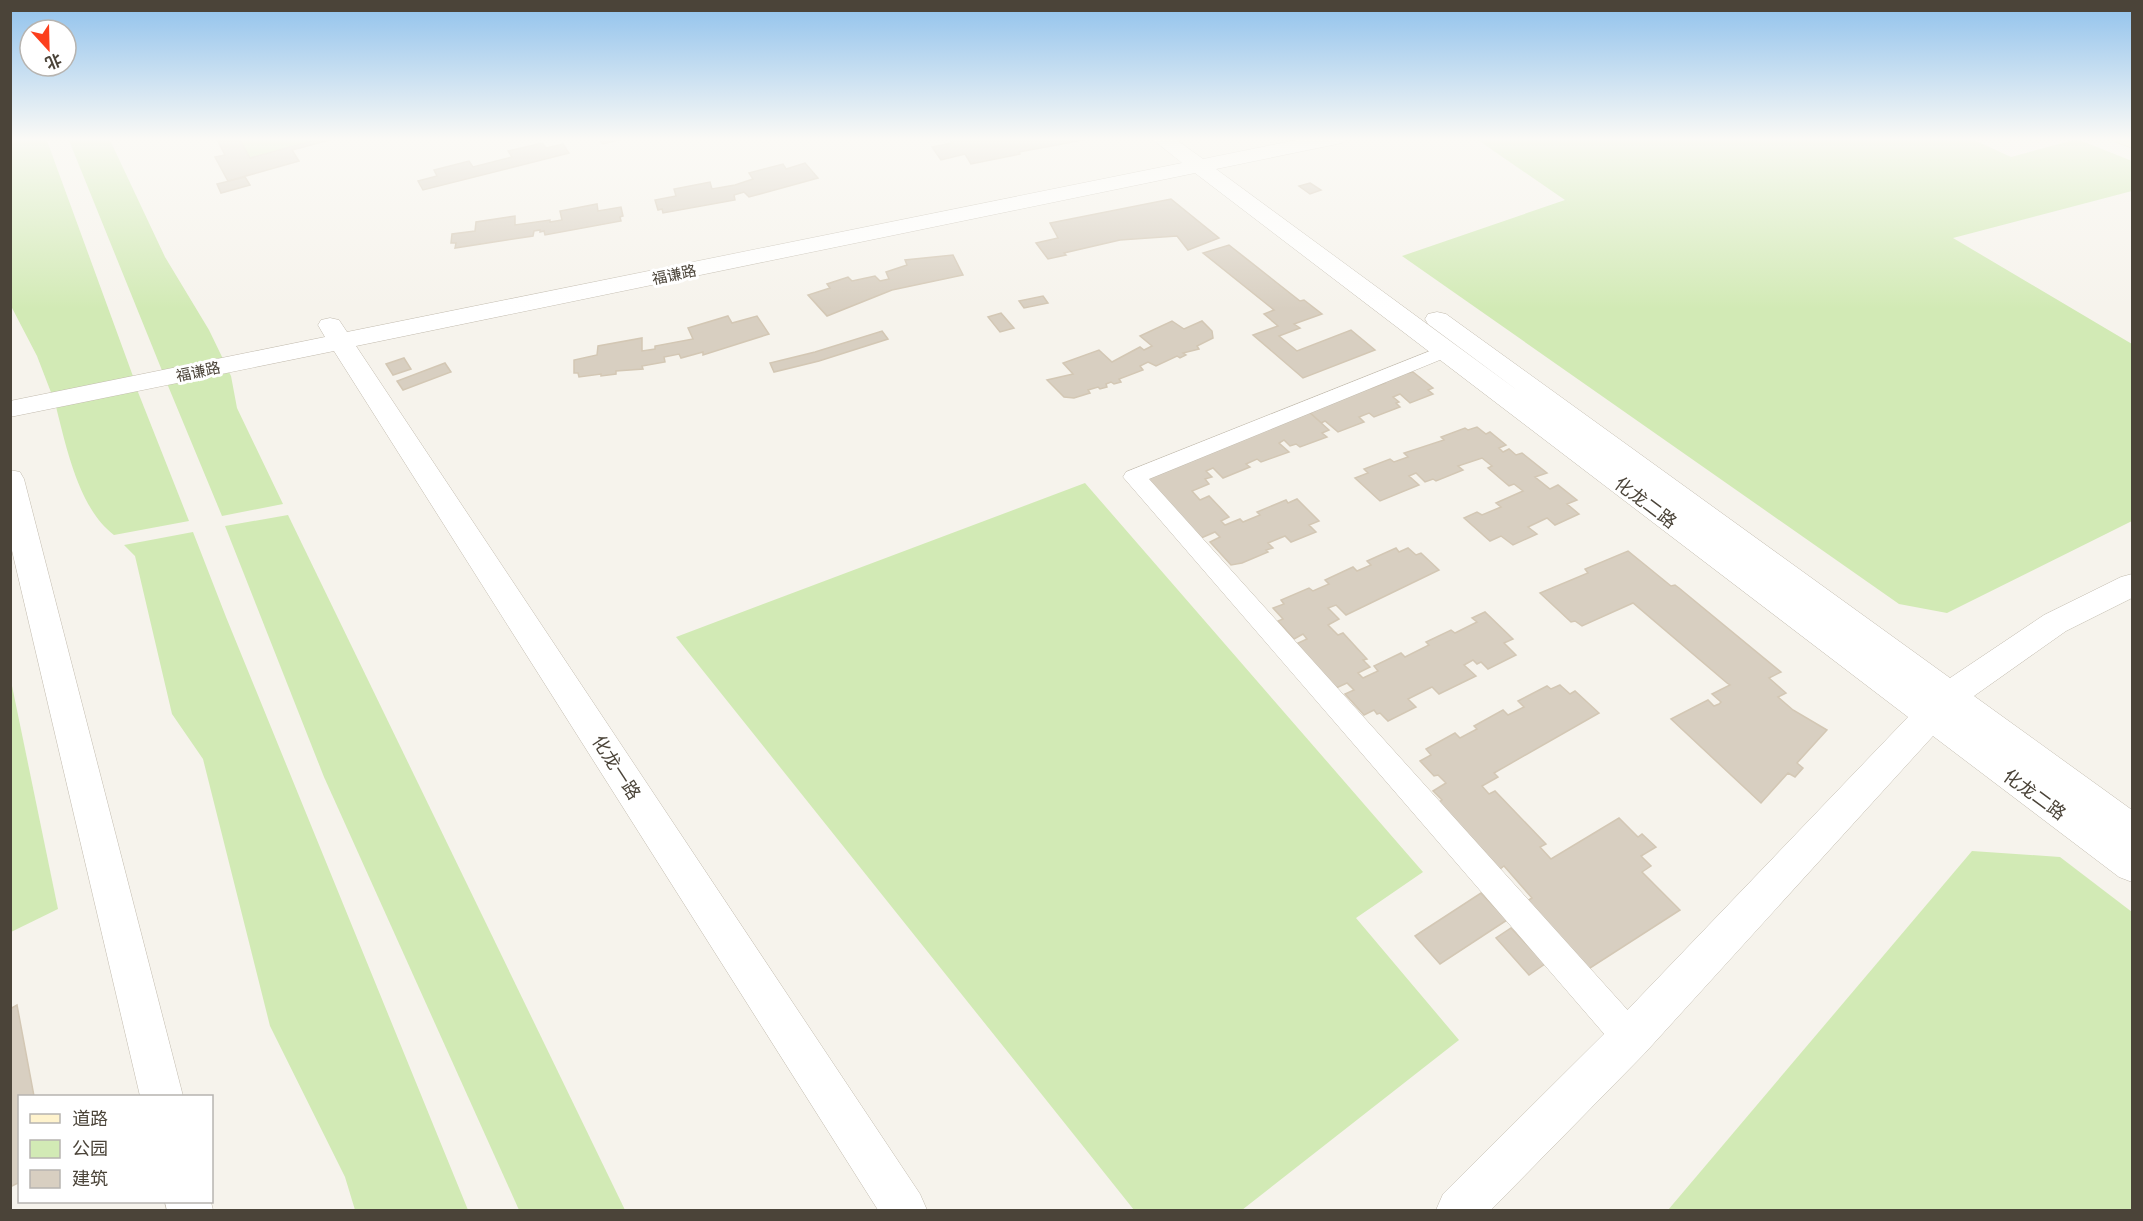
<svg xmlns="http://www.w3.org/2000/svg" width="2143" height="1221" font-family="'Golos Text','Noto Sans SC',sans-serif">
<style>
.green{fill:#d2eab5}
.building{fill:#d8cfc1;stroke:#d3c7b4;stroke-width:1.5}
.lines{fill:none;stroke-linecap:round;stroke-linejoin:round}
.minor-casing{stroke:#c2bbae;stroke-width:1}
.tertiary-casing{stroke:#c2bbae;stroke-width:1}
.secondary-casing{stroke:#d6c79b;stroke-width:1}
.minor{fill:#fff;fill-rule:evenodd}
.tertiary{fill:#fff;fill-rule:evenodd}
.secondary{fill:#fff3cd;fill-rule:evenodd}
.labels{text-anchor:middle;dominant-baseline:central;stroke-width:6;stroke-linejoin:round;paint-order:stroke}
.far-street-label{font-size:15px;fill:#4b4439;stroke:#fff}
.street-label{font-size:18px;fill:#4b4439;stroke:#fff}
</style>
<rect width="100%" height="100%" fill="#f6f3ec"/>
<!-- green -->
<g class="green">
<path d="M 10,138 L 46,138 L 134,379 L 52,395 L 37,356 L 11,306 Z"/>
<path d="M 68,138 L 109,138 L 165,257 L 209,330 L 224,361 L 163,373 Z"/>
<path d="M 246,138 L 323,138 L 250,158 L 240,140 Z"/>
<path d="M 1475,138 L 1970,138 L 2011,157 L 2077,139 L 2132,161 L 2132,191 L 1953,238 L 2132,344 L 2132,521 L 1947,613 L 1899,604 L 1402,256 L 1565,200 Z"/>
<path d="M 227,368 L 231,376 L 237,408 L 283,504 L 222,516 L 166,381 Z"/>
<path d="M 136,387 L 189,521 L 114,535 C 78,508 66,445 55,403 Z"/>
<path d="M 1085,483 L 1423,872 L 1356,918 L 1459,1040 L 1242,1210 L 1134,1210 L 676,637 Z"/>
<path d="M 288,515 L 625,1210 L 519,1210 L 324,777 L 225,526 Z"/>
<path d="M 193,532 L 226,617 L 468,1210 L 355,1210 L 345,1177 L 270,1026 L 203,759 L 172,714 L 135,556 L 124,545 Z"/>
<path d="M 11,681 L 58,909 L 11,932 L 10,932 Z"/>
<path d="M 1972,851 L 2060,857 L 2132,912 L 2132,1210 L 1668,1210 Z"/>
</g>
<!-- building -->
<g class="building">
<path d="M 216,138 L 246,138 L 240,140 L 250,158 L 323,138 L 337,138 L 292,150 L 299,161 L 228,181 L 215,157 L 225,155 Z"/>
<path d="M 598,138 L 627,138 L 603,144 Z"/>
<path d="M 948,138 L 1094,138 L 1019,152 L 1020,154 L 971,164 L 965,154 L 941,160 L 932,147 L 952,143 Z"/>
<path d="M 542,143 L 546,148 L 563,144 L 569,153 L 423,190 L 418,181 L 437,176 L 434,170 L 469,161 L 473,167 L 512,157 L 508,151 Z"/>
<path d="M 805,163 L 818,178 L 749,197 L 744,192 L 734,195 L 735,200 L 663,213 L 662,209 L 658,210 L 655,200 L 676,196 L 674,189 L 710,182 L 712,189 L 735,185 L 753,179 L 749,173 L 783,164 L 786,169 Z"/>
<path d="M 245,177 L 250,185 L 221,193 L 217,184 Z"/>
<path d="M 1310,183 L 1321,190 L 1310,194 L 1299,186 Z"/>
<path d="M 1171,199 L 1219,238 L 1188,250 L 1177,236 L 1120,240 L 1064,253 L 1066,255 L 1048,259 L 1036,243 L 1058,238 L 1050,223 Z"/>
<path d="M 597,204 L 598,211 L 621,207 L 623,216 L 620,217 L 621,221 L 545,235 L 544,231 L 540,232 L 540,230 L 534,231 L 533,236 L 455,248 L 456,243 L 451,243 L 452,234 L 475,231 L 476,222 L 515,216 L 515,225 L 550,220 L 550,222 L 562,220 L 560,211 Z"/>
<path d="M 1229,245 L 1300,301 L 1304,300 L 1322,314 L 1294,324 L 1300,328 L 1279,336 L 1297,351 L 1351,330 L 1375,350 L 1303,378 L 1253,335 L 1278,326 L 1264,314 L 1274,310 L 1203,253 Z"/>
<path d="M 953,255 L 963,275 L 892,290 L 827,316 L 808,295 L 830,288 L 827,284 L 848,277 L 852,281 L 875,276 L 880,281 L 889,279 L 886,272 L 907,265 L 905,260 Z"/>
<path d="M 1043,296 L 1048,303 L 1024,308 L 1019,301 Z"/>
<path d="M 1001,313 L 1014,328 L 1000,332 L 988,317 Z"/>
<path d="M 728,316 L 732,323 L 757,316 L 769,334 L 703,355 L 703,352 L 681,358 L 679,354 L 664,357 L 665,362 L 642,366 L 643,369 L 616,371 L 616,374 L 601,376 L 601,374 L 579,377 L 578,373 L 574,373 L 574,360 L 597,355 L 598,346 L 642,338 L 642,351 L 655,349 L 655,346 L 693,339 L 688,328 Z"/>
<path d="M 1172,321 L 1184,329 L 1202,321 L 1212,331 L 1213,338 L 1197,346 L 1199,349 L 1183,353 L 1186,355 L 1180,358 L 1177,356 L 1156,366 L 1148,362 L 1140,366 L 1143,370 L 1119,379 L 1121,382 L 1114,384 L 1111,382 L 1106,384 L 1107,387 L 1100,389 L 1098,387 L 1088,390 L 1090,393 L 1074,398 L 1064,397 L 1047,380 L 1073,374 L 1063,363 L 1099,350 L 1112,362 L 1140,347 L 1144,350 L 1152,346 L 1140,336 Z"/>
<path d="M 882,331 L 888,339 L 819,361 L 774,372 L 770,363 L 815,352 Z"/>
<path d="M 404,358 L 411,369 L 393,375 L 386,364 Z"/>
<path d="M 445,363 L 451,372 L 403,390 L 397,381 Z"/>
<path d="M 1405,371 L 1408,373 L 1413,372 L 1433,388 L 1428,390 L 1433,394 L 1410,403 L 1400,394 L 1393,397 L 1399,402 L 1396,403 L 1400,407 L 1374,417 L 1369,413 L 1359,417 L 1364,422 L 1338,432 L 1325,421 L 1321,423 L 1309,412 L 1370,386 L 1372,388 L 1385,383 L 1382,380 Z"/>
<path d="M 1309,412 L 1329,430 L 1322,433 L 1327,437 L 1300,447 L 1296,444 L 1290,446 L 1284,440 L 1279,443 L 1289,452 L 1261,462 L 1257,459 L 1246,464 L 1250,467 L 1223,478 L 1213,468 L 1206,471 L 1212,477 L 1205,479 L 1209,484 L 1192,491 L 1200,500 L 1209,496 L 1229,517 L 1221,521 L 1225,525 L 1240,519 L 1243,522 L 1260,515 L 1257,512 L 1286,500 L 1288,503 L 1297,499 L 1319,521 L 1309,525 L 1316,532 L 1291,542 L 1285,536 L 1268,543 L 1273,548 L 1266,550 L 1268,552 L 1242,563 L 1231,565 L 1210,542 L 1220,537 L 1215,532 L 1201,538 L 1145,478 Z"/>
<path d="M 1477,427 L 1486,434 L 1490,432 L 1506,445 L 1499,448 L 1503,452 L 1509,449 L 1516,455 L 1522,453 L 1547,473 L 1535,477 L 1550,489 L 1558,485 L 1577,500 L 1567,504 L 1579,514 L 1555,525 L 1547,518 L 1528,527 L 1537,534 L 1513,545 L 1501,536 L 1490,541 L 1464,518 L 1477,512 L 1482,515 L 1501,507 L 1496,503 L 1523,491 L 1514,484 L 1509,486 L 1488,468 L 1492,466 L 1482,458 L 1458,466 L 1463,470 L 1436,481 L 1433,479 L 1425,482 L 1416,473 L 1409,476 L 1419,485 L 1380,501 L 1355,478 L 1368,473 L 1364,469 L 1390,459 L 1394,462 L 1408,457 L 1404,453 L 1444,440 L 1441,437 L 1465,428 L 1468,430 Z"/>
<path d="M 1396,548 L 1399,552 L 1408,548 L 1416,555 L 1421,553 L 1439,570 L 1346,615 L 1336,605 L 1328,608 L 1339,619 L 1328,625 L 1338,635 L 1343,633 L 1367,659 L 1363,660 L 1370,667 L 1358,673 L 1363,678 L 1378,671 L 1374,666 L 1401,653 L 1405,657 L 1429,645 L 1426,642 L 1451,630 L 1455,633 L 1477,622 L 1472,618 L 1485,612 L 1513,639 L 1504,643 L 1516,655 L 1488,669 L 1481,662 L 1477,664 L 1473,660 L 1464,665 L 1476,676 L 1439,694 L 1432,687 L 1408,699 L 1416,707 L 1388,721 L 1380,713 L 1377,714 L 1374,710 L 1364,715 L 1345,694 L 1354,690 L 1347,683 L 1336,688 L 1296,644 L 1307,639 L 1303,634 L 1294,639 L 1278,621 L 1283,619 L 1273,608 L 1284,604 L 1281,600 L 1309,588 L 1313,591 L 1329,584 L 1325,580 L 1353,567 L 1357,571 L 1371,565 L 1367,561 Z"/>
<path d="M 1628,551 L 1671,586 L 1675,585 L 1679,588 L 1781,672 L 1769,678 L 1786,693 L 1778,697 L 1793,710 L 1827,730 L 1797,763 L 1803,768 L 1795,777 L 1788,773 L 1761,803 L 1671,719 L 1708,700 L 1714,706 L 1719,704 L 1721,702 L 1712,694 L 1730,685 L 1727,683 L 1633,603 L 1582,626 L 1575,621 L 1571,622 L 1540,593 L 1588,573 L 1585,569 Z"/>
<path d="M 1560,685 L 1570,694 L 1575,691 L 1599,713 L 1494,773 L 1498,777 L 1482,786 L 1489,794 L 1495,791 L 1546,844 L 1540,847 L 1551,859 L 1619,818 L 1638,837 L 1642,834 L 1656,847 L 1641,856 L 1651,866 L 1642,872 L 1680,910 L 1587,970 L 1527,901 L 1532,898 L 1504,866 L 1500,869 L 1439,802 L 1442,800 L 1433,791 L 1446,783 L 1438,775 L 1434,776 L 1420,761 L 1431,755 L 1426,749 L 1455,733 L 1460,738 L 1477,729 L 1474,726 L 1503,710 L 1508,715 L 1524,707 L 1518,701 L 1547,686 L 1551,689 Z"/>
<path d="M 1481,893 L 1507,920 L 1440,964 L 1415,936 Z"/>
<path d="M 1511,928 L 1545,964 L 1529,975 L 1496,938 Z"/>
<path d="M 17,1005 L 34,1096 L 20,1096 L 20,1182 L 10,1187 L 10,1009 Z"/>
</g>
<g class="lines">
<defs>
<path id="minor" d="M 1445,345 L 1452,347 L 1455,351 L 1452,355 L 1149,479 L 1642,1026 L 1647,1038 L 1642,1050 L 1630,1055 L 1618,1050 L 1123,477 L 1126,472 Z"/>
<g id="tertiary">
<path d="M 1151,138 L 1174,138 L 1203,159 L 1307,138 L 1347,138 L 1344,142 L 1337,144 L 1216,169 L 1521,393 L 1428,324 L 1425,319 L 1428,314 L 1437,312 L 1446,314 L 1950,678 L 2044,615 L 2121,577 L 2132,574 L 2132,598 L 2066,631 L 1974,696 L 2132,810 L 2132,882 L 2119,877 L 1933,736 L 1645,1053 L 1491,1210 L 1436,1210 L 1443,1194 L 1615,1023 L 1908,717 L 1195,173 L 356,346 L 920,1194 L 927,1210 L 878,1210 L 334,351 L 10,417 L 10,401 L 325,337 L 318,325 L 321,320 L 330,318 L 339,320 L 347,332 L 1182,163 Z"/>
<path d="M 10,470 L 20,472 L 24,479 L 183,1096 L 140,1096 L 10,542 Z"/>
<path d="M 165,1202 L 211,1202 L 213,1210 L 167,1210 Z"/>
</g>
<path id="secondary" d="M 2112,138 L 2132,138 L 2132,148 L 2116,142 Z"/>
</defs>
<!-- minor casing -->
<use href="#minor" class="minor-casing"/>
<!-- tertiary casing -->
<use href="#tertiary" class="tertiary-casing"/>
<!-- secondary casing -->
<use href="#secondary" class="secondary-casing"/>
<!-- minor -->
<use href="#minor" class="minor"/>
<!-- tertiary -->
<use href="#tertiary" class="tertiary"/>
<!-- secondary -->
<use href="#secondary" class="secondary"/>
</g>
<!-- sky -->
<linearGradient id="sky" x2="0" y2="1"><stop stop-color="#8fc1ec"/><stop offset="0.45" stop-color="#fbfaf6"/><stop offset="1" stop-color="#fbfaf6" stop-opacity="0"/></linearGradient>
<rect width="2143" height="309" fill="url(#sky)"/>
<g class="labels">
<!-- far-street labels -->
<g class="far-street-label">
<text transform="translate(674 274) rotate(-12)">福谦路</text>
<text transform="translate(198 371) rotate(-12)">福谦路</text>
</g>
<!-- street labels -->
<g class="street-label">
<text transform="translate(1646 502) rotate(37)">化龙二路</text>
<text transform="translate(617 767) rotate(57)">化龙一路</text>
<text transform="translate(2035 794) rotate(36)">化龙二路</text>
</g>
</g>
<!-- border -->
<rect width="2143" height="1221" fill="none" stroke="#4b4439" stroke-width="24"/>
<!-- legend -->
<rect x="18" y="1095" width="195" height="108" fill="#ffffff" stroke="#b7b4b0" stroke-width="1.5"/>
<rect x="30" y="1114" width="30" height="9" fill="#fff3cd" stroke="#b7b4b0" stroke-width="1.5"/>
<text x="72" y="1125" font-size="18" fill="#4b4439">道路</text>
<rect x="30" y="1140" width="30" height="18" fill="#d2eab5" stroke="#b7b4b0" stroke-width="1.5"/>
<text x="72" y="1155" font-size="18" fill="#4b4439">公园</text>
<rect x="30" y="1170" width="30" height="18" fill="#d8cfc1" stroke="#b7b4b0" stroke-width="1.5"/>
<text x="72" y="1185" font-size="18" fill="#4b4439">建筑</text>
<!-- north arrow -->
<g transform="translate(48 48) rotate(158)"><circle r="28" fill="#ffffff" stroke="#b7b4b0" stroke-width="1.5"/>
<path d="M0-4.5L10 22L0 15L-10 22Z" fill="#fc3f1d"/>
<text y="-9" font-size="16" font-weight="bold" text-anchor="middle" fill="#4b4439">北</text>
</g>
</svg>
